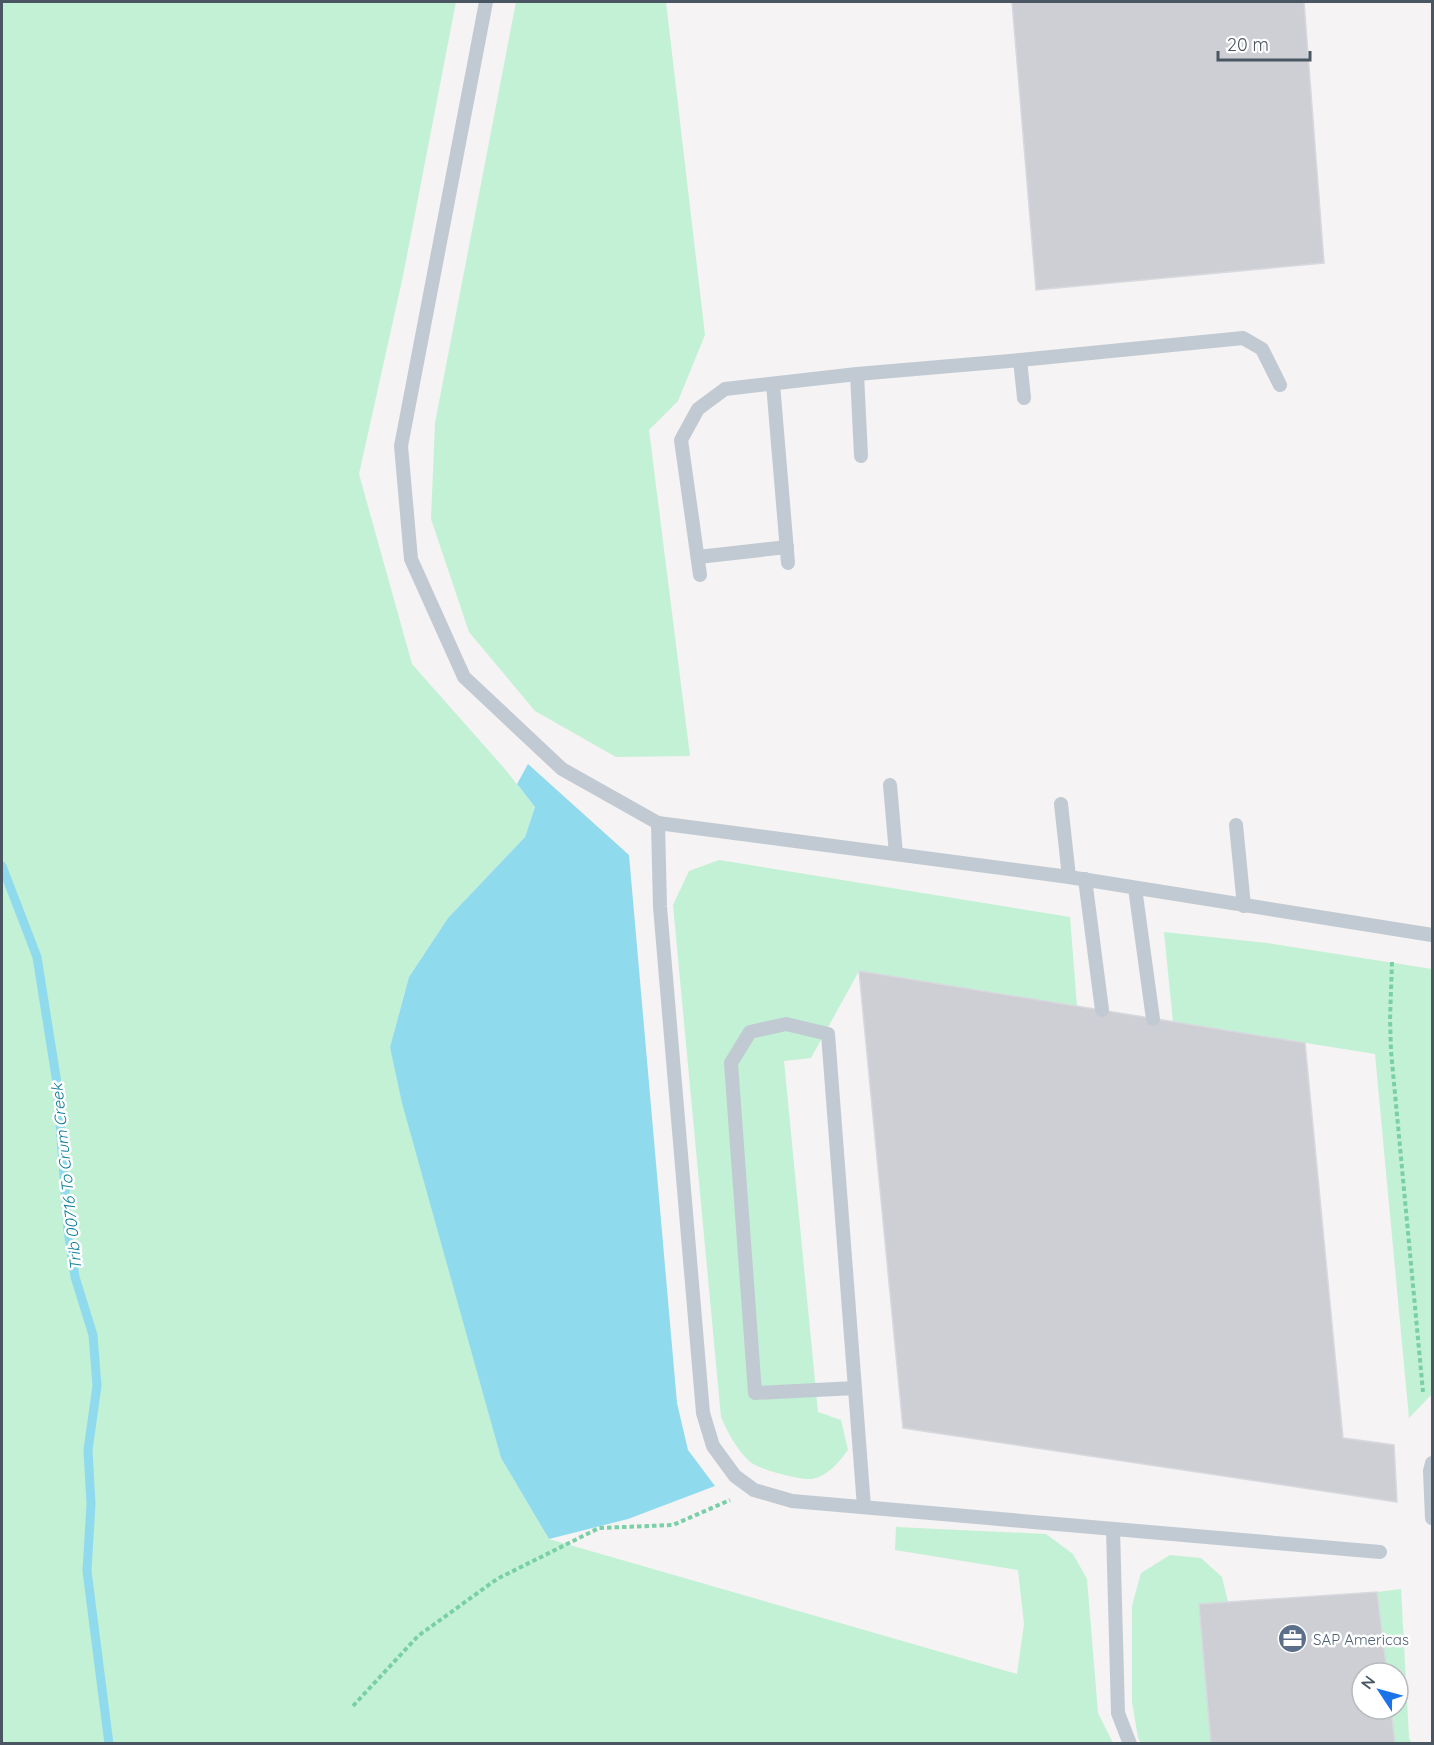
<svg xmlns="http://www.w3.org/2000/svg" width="1434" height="1745" font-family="Quicksand,sans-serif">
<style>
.green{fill:#c3f1d5}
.water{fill:#90daee}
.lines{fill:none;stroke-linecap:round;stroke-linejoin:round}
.stream{stroke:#90daee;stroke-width:9}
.building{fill:#cdcfd5;stroke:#d7d9de;stroke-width:1.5}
.path{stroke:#7ad0a6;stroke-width:4;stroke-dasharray:4.5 3;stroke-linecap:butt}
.service{stroke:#c1cad2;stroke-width:14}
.labels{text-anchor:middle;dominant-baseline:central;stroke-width:5;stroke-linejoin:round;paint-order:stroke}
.service-label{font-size:15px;fill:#4e5e75;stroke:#fff;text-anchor:start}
.water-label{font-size:16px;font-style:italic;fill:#0c7c9b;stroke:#fff}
</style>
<rect width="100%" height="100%" fill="#f5f3f3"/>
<!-- green -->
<g class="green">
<path d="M 2,2 L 456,2 L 403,276 L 359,474 L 412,664 L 504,768 L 535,807 L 525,837 L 448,918 L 409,977 L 390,1047 L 501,1458 L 549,1539 L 1017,1674 L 1024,1624 L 1018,1570 L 895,1550 L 896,1527 L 1046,1534 L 1073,1554 L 1087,1579 L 1098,1713 L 1113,1743 L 2,1744 Z"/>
<path d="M 516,2 L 666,2 L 705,335 L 678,401 L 649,430 L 690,756 L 616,757 L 535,711 L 469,632 L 431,519 L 435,423 Z"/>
<path d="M 719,860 L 1070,917 L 1077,1006 L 859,971 L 811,1058 L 784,1061 L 818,1412 L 841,1420 L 848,1450 C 839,1462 828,1476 812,1479 C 800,1480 757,1469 749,1461 C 736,1448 728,1433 721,1417 L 673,905 L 689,871 Z"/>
<path d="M 1164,932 L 1267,943 L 1432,969 L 1432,1394 L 1409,1418 L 1375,1054 L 1173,1022 Z"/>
<path d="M 1170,1555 L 1201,1558 L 1222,1577 L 1228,1602 L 1199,1605 L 1211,1743 L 1141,1743 L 1138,1738 L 1132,1702 L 1132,1606 L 1141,1573 Z"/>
<path d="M 1401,1589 L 1409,1738 L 1412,1743 L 1395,1743 L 1391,1709 L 1398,1709 L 1398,1673 L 1387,1673 L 1377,1592 Z"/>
</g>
<!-- water -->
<path class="water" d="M 528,764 L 629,855 L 677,1403 L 688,1450 L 715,1486 L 628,1519 L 549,1539 L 501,1458 L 402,1103 L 390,1047 L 409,977 L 448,918 L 525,837 L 535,807 L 517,784 Z"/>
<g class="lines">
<!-- stream -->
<path class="stream" d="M 2,866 L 37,957 L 57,1083 L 68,1230 L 75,1277 L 93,1335 L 97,1386 L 88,1450 L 91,1504 L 87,1571 L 109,1744"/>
</g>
<!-- building -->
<g class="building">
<path d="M 1012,2 L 1304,2 L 1324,263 L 1036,290 Z"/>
<path d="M 859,971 L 1305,1043 L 1343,1438 L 1394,1445 L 1397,1502 L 903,1428 Z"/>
<path d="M 1377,1592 L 1387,1673 L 1362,1673 L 1362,1709 L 1391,1709 L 1395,1744 L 1211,1744 L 1199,1604 Z"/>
</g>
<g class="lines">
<!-- path -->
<g class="path">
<path d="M 1392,962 L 1390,1019 L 1391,1051 L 1423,1392"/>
<path d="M 353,1706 L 418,1636 L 497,1579 L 599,1528 L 673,1525 L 730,1500"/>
</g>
<!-- service -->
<g class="service">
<path d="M 486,2 L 401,446 L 411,559 L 464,677 L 562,769 L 658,823 L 1069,877 L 1432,935"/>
<path d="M 1020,360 L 1024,398"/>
<path d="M 857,374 L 861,456"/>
<path d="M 773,384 L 788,563"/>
<path d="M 698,557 L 787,547"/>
<path d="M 700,575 L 681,440 L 698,409 L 725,389 L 857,374 L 1020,360 L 1243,338 L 1262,349 L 1280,385"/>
<path d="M 890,785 L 896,854"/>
<path d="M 1061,804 L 1069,877"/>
<path d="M 658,823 L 660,907 L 703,1413 L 713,1446 L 735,1476 L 754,1490 L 792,1501 L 1380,1552"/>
<path d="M 1236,825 L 1244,906"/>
<path d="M 1085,879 L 1102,1010"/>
<path d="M 1135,888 L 1153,1019"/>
<path d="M 855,1388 L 755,1393 L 731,1063 L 750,1032 L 786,1024 L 828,1034 L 864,1507"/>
<path d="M 1432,1463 L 1430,1471 L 1432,1518"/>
<path d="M 1113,1529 L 1118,1713 L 1130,1744"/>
</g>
</g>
<!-- icons -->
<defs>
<symbol id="office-disc" viewBox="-11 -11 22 22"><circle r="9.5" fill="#5c6f8a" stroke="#fff"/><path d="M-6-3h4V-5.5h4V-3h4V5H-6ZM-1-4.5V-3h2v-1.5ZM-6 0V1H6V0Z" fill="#fff"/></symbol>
</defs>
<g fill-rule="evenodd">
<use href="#office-disc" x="1276" y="1622" width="33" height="33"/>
</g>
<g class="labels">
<!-- service labels -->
<g class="service-label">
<text x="1313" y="1639">SAP Americas</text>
</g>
<!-- water labels -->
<g class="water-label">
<text transform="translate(66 1177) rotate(-96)">Trib 00716 To Crum Creek</text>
</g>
</g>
<!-- border -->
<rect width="1434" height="1745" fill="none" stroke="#4a5661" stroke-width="6"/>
<!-- north arrow -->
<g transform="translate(1380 1691) rotate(306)"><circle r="28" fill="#ffffff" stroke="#b7bbc0" stroke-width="1.5"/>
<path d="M0-4.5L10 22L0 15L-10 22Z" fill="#1a73e8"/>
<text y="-9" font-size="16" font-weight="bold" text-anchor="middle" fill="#4a5661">N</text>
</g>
<!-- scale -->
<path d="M1218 51v9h92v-9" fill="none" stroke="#4a5661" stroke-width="3"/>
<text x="1227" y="51" font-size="18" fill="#4a5661" stroke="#ffffff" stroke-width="4.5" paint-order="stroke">20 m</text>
</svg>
